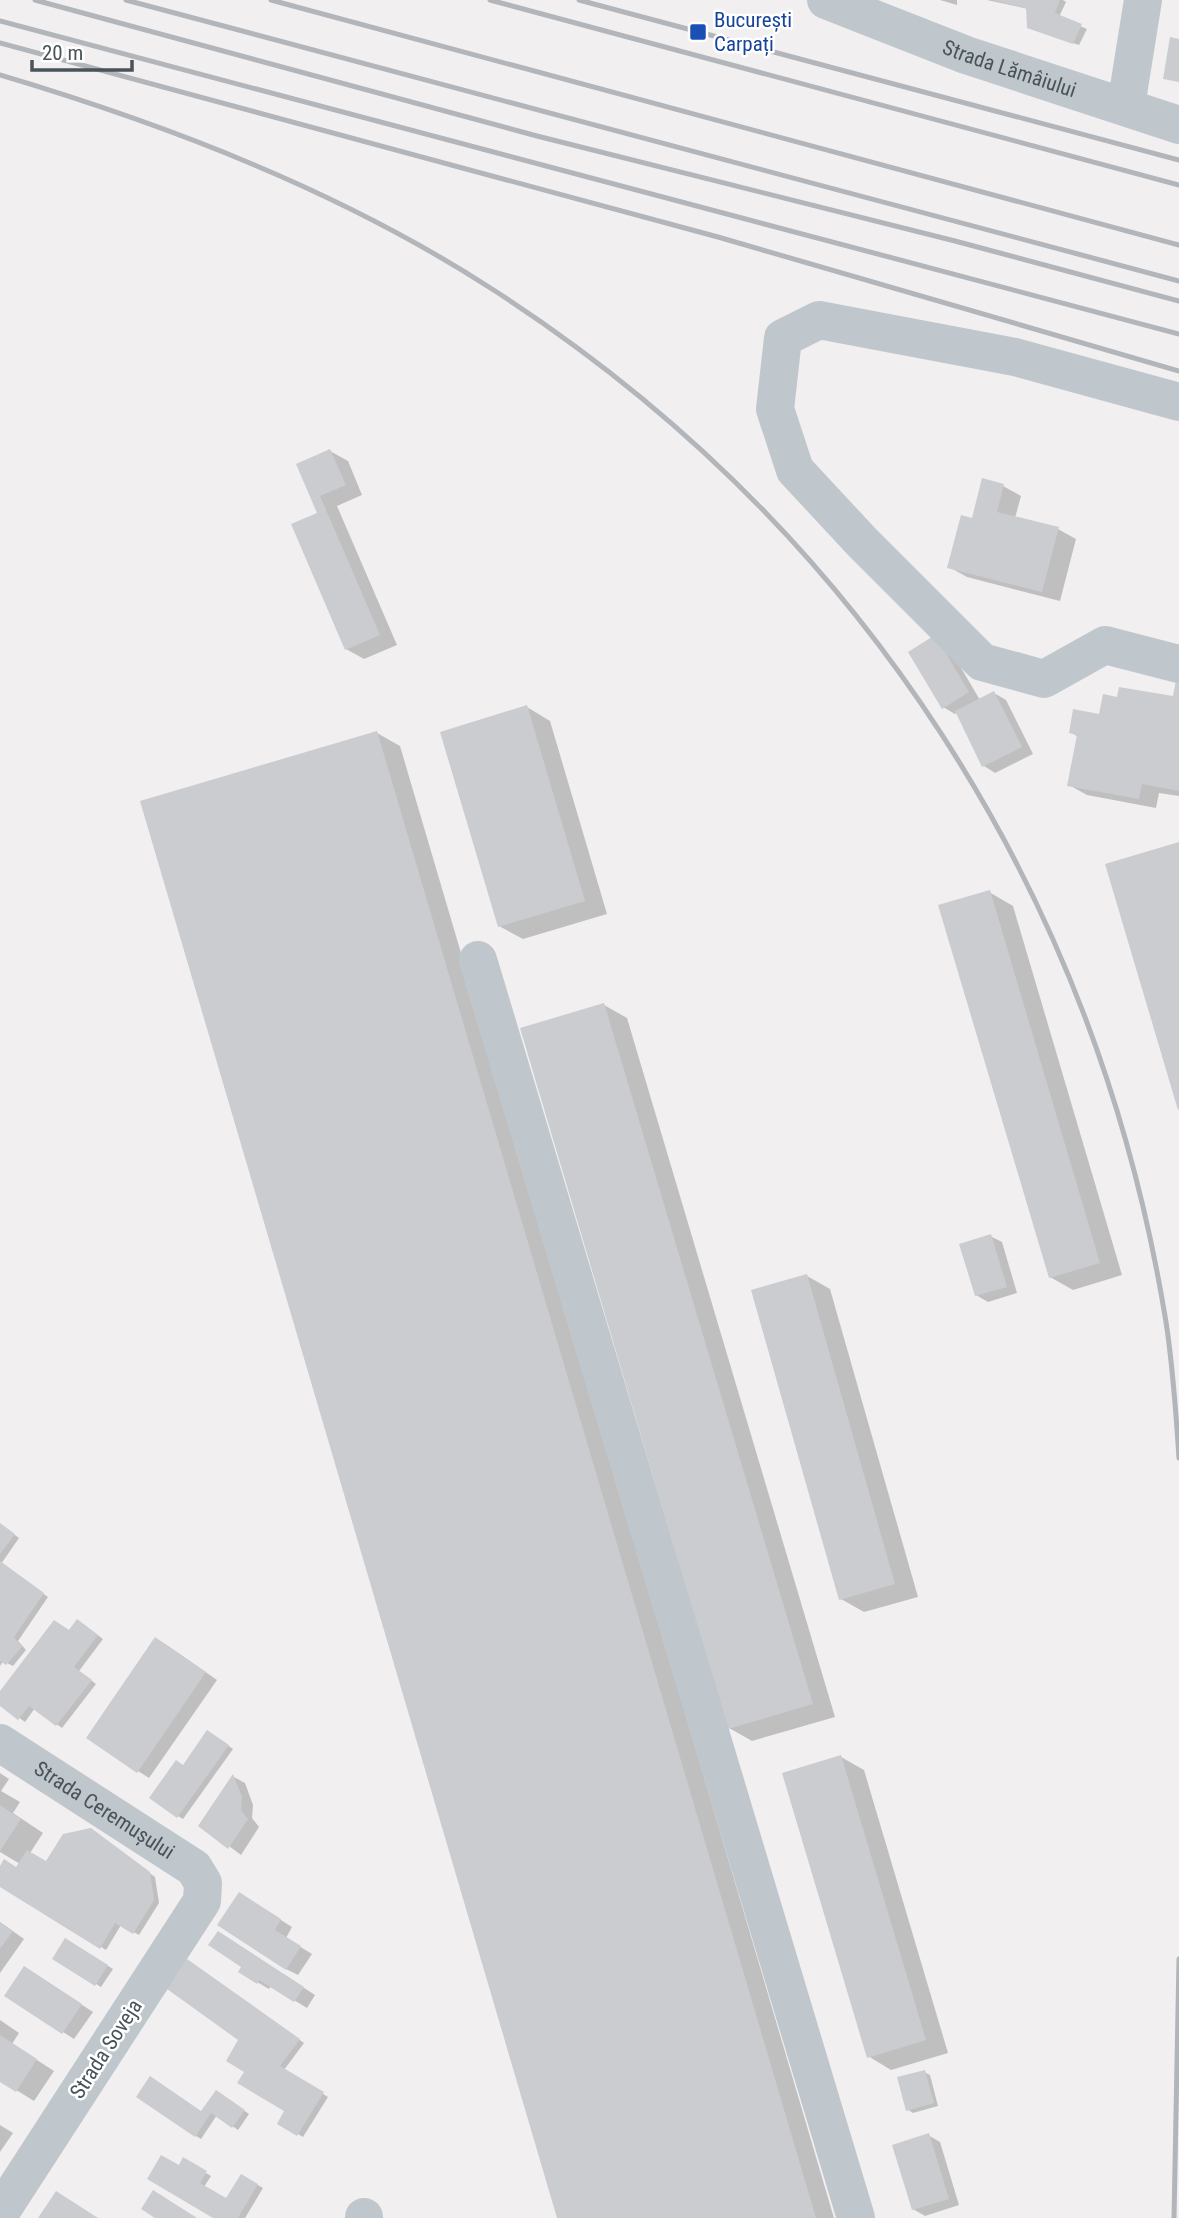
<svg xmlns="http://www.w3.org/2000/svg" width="1179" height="2218" font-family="'Roboto Condensed',sans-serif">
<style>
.shadow{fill:#0003}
.building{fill:#caccd0}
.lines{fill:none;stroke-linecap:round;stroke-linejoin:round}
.minor{stroke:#bfc7cc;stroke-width:38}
.rail{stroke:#b2b5b9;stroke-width:5}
.transit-dot{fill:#1a4fb4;stroke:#fff;stroke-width:2.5}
.labels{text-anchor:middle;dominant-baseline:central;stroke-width:5;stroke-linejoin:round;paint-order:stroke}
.transit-label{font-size:21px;fill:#164399;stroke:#fff;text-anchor:start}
.street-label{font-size:21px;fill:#49535a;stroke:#fff}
</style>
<rect width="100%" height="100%" fill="#f1eff0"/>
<!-- shadow -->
<g class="shadow">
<path d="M 940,0 L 957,0 L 957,5 Z"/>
<path d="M 987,0 L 1063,0 L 1066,2 L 1059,17 L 1087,29 L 1079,45 L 1034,30 L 1028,9 Z"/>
<path d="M 330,451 L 348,461 L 362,495 L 337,506 L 397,645 L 364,659 L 346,649 L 319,514 L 298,465 Z"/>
<path d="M 1003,486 L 1021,496 L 1015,518 L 1058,529 L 1076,539 L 1060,601 L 967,577 L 949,567 L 973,520 Z"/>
<path d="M 947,644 L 980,700 L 994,693 L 1006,700 L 1033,754 L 995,773 L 984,766 L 957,712 L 955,714 L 943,707 L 910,652 Z"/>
<path d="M 1179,682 L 1179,796 L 1159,793 L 1156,808 L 1087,795 L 1069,785 L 1078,737 L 1071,732 L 1100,716 L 1118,699 L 1175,698 Z"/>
<path d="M 527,707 L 550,721 L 607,914 L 523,939 L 499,926 Z"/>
<path d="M 377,733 L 400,746 L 834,2218 L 559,2218 Z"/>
<path d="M 989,892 L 1013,906 L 1122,1275 L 1073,1290 L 1050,1277 Z"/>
<path d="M 604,1005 L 627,1018 L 835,1717 L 752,1741 L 729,1728 Z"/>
<path d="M 990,1236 L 1002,1242 L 1017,1293 L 988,1302 L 976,1295 Z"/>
<path d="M 807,1276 L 830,1289 L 918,1597 L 864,1612 L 841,1599 Z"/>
<path d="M 0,1524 L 19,1538 L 1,1564 L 48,1597 L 18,1641 L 26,1650 L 13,1666 L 3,1661 L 0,1666 Z"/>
<path d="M 83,1624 L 103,1639 L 79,1671 L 96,1684 L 62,1728 L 35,1708 L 25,1722 L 0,1704 L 0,1693 L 70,1632 Z"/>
<path d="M 168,1646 L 217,1680 L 149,1778 L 138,1771 Z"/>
<path d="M 213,1735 L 233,1749 L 183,1819 L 178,1816 L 184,1767 Z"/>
<path d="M 841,1757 L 864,1770 L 948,2053 L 891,2070 L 868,2056 Z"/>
<path d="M 0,1773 L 9,1779 L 1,1791 L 20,1802 L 13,1813 L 43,1833 L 30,1853 L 46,1863 L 97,1834 L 155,1877 L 159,1903 L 139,1935 L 121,1925 L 106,1950 L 0,1885 L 0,1870 L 17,1869 L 20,1864 L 0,1852 Z"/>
<path d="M 234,1777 L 245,1783 L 253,1805 L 252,1818 L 259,1827 L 241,1855 L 201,1825 Z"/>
<path d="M 251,1901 L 292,1927 L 286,1938 L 312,1954 L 298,1975 L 286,1969 Z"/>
<path d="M 0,1922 L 24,1939 L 0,1973 Z"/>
<path d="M 66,1940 L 113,1969 L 101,1987 L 55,1958 Z"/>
<path d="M 230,1940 L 315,1995 L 307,2008 L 271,1986 L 269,1989 L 257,1982 L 244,1966 Z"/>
<path d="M 193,1964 L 304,2043 L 284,2070 L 328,2097 L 303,2137 L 279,2123 L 286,2110 L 247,2071 L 241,2040 Z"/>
<path d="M 36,1975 L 93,2012 L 74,2039 L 63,2032 Z"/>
<path d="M 0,2020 L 19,2033 L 12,2044 L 54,2071 L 34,2101 L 0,2080 Z"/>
<path d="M 924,2072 L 930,2075 L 938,2106 L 913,2113 L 907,2109 Z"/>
<path d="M 222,2095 L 249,2114 L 238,2130 L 217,2115 L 201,2139 L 196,2136 L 202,2113 Z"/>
<path d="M 0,2125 L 13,2133 L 0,2152 Z"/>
<path d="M 928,2135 L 940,2142 L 959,2205 L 925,2216 L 913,2209 Z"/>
<path d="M 184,2160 L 211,2176 L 204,2187 L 227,2201 L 242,2176 L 263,2188 L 245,2218 L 216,2218 L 179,2167 Z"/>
</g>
<!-- building -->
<g class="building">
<path d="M 991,0 L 1060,0 L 1055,13 L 1082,24 L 1073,44 L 1027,28 L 1026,8 Z"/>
<path d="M 1170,37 L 1179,39 L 1179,82 L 1163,79 Z"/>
<path d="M 330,449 L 346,485 L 320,496 L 380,635 L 345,650 L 291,524 L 317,513 L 296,464 Z"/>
<path d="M 982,478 L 1004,484 L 997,512 L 1059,527 L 1042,592 L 947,568 L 961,515 L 972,518 Z"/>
<path d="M 935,635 L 969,692 L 942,709 L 908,652 Z"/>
<path d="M 1176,680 L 1179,680 L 1179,791 L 1142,784 L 1139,799 L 1067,786 L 1077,735 L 1069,733 L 1073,709 L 1099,714 L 1103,694 L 1117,697 L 1119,687 L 1173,696 Z"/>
<path d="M 994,691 L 1022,747 L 982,767 L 955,711 Z"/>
<path d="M 527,705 L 585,901 L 498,927 L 440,732 Z"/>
<path d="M 377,731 L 816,2218 L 557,2218 L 140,801 Z"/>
<path d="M 1179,842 L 1179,1109 L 1178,1110 L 1105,864 Z"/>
<path d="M 990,890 L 1100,1263 L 1049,1278 L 938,905 Z"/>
<path d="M 604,1003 L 813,1704 L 728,1729 L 520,1028 Z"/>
<path d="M 991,1234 L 1007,1287 L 975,1296 L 959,1244 Z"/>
<path d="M 807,1274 L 895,1584 L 839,1600 L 751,1290 Z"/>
<path d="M 0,1523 L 15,1534 L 0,1554 Z"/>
<path d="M 0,1561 L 44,1593 L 14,1637 L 22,1647 L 6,1665 L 0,1661 Z"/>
<path d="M 77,1619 L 98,1635 L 74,1667 L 92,1680 L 56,1726 L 29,1706 L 18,1720 L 0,1706 L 0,1691 L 54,1620 L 69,1630 Z"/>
<path d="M 155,1637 L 206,1672 L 137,1773 L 86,1738 Z"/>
<path d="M 207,1730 L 229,1745 L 177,1818 L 149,1798 L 176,1760 L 183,1765 Z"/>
<path d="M 841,1755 L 926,2040 L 867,2058 L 782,1773 Z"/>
<path d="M 233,1774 L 242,1797 L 241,1810 L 248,1819 L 228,1849 L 198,1826 Z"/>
<path d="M 0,1805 L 21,1819 L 0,1851 Z"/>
<path d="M 91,1828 L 150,1872 L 154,1900 L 133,1934 L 115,1923 L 100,1949 L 0,1887 L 0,1866 L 4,1859 L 16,1867 L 27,1850 L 46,1861 L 63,1834 Z"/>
<path d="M 239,1892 L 281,1919 L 275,1930 L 301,1946 L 286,1970 L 217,1925 Z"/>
<path d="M 0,1922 L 13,1931 L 0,1949 Z"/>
<path d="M 218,1931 L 304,1987 L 294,2002 L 259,1980 L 257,1984 L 238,1972 L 241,1967 L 208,1945 Z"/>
<path d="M 65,1938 L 108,1965 L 95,1986 L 52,1959 Z"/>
<path d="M 187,1959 L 300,2039 L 280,2066 L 324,2092 L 297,2136 L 277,2124 L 284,2111 L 237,2083 L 244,2072 L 226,2061 L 238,2040 L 167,1989 Z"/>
<path d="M 24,1966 L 82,2004 L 62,2034 L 4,1996 Z"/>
<path d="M 0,2035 L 37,2059 L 16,2092 L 0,2082 Z"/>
<path d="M 925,2070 L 934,2103 L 906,2111 L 897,2077 Z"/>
<path d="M 150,2076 L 201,2111 L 216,2090 L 245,2110 L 232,2128 L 211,2113 L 195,2137 L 136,2097 Z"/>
<path d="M 929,2133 L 949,2199 L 912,2210 L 892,2145 Z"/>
<path d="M 161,2155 L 179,2165 L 183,2157 L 207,2171 L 200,2183 L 226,2198 L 241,2174 L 258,2184 L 238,2218 L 213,2218 L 147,2179 Z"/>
<path d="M 153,2190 L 197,2218 L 155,2218 L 141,2209 Z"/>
<path d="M 56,2191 L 98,2218 L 38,2218 Z"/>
</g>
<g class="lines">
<!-- minor -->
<g class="minor">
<path id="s1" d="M 826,0 L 966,55 L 1179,125"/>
<path d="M 1126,106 L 1143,0"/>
<path d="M 1179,402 L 1015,357 L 819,320 L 783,338 L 775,409 L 795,470 L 862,542 L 982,662 L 1044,679 L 1105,645 L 1179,664"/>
<path d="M 478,960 L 856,2218"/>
<path id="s2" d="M 0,1743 L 194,1868 L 203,1883 L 202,1901 L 0,2213"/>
<path d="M 364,2217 L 364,2218"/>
</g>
<!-- rail -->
<g class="rail">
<path d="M 35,0 L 537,136 L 955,241 L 1179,301"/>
<path d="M 126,0 L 1179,281"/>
<path d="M 271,0 L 1179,245"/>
<path d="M 490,0 L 1179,185"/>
<path d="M 579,0 L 1179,160"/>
<path d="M 0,21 L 1179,334"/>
<path d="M 0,43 L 718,237 L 1179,371"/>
<path d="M 0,75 C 171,126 342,192 492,289 C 859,525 1096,891 1166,1322 C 1173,1367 1176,1412 1179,1458"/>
<path d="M 1174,2218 L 1179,1959"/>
</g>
</g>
<!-- markers -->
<rect class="transit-dot" x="689" y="23" width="18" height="18" rx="3.5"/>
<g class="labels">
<!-- transit labels -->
<g class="transit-label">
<text x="714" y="20">București<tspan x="714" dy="24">Carpați</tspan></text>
</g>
<!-- street labels -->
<g class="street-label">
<text stroke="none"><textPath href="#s1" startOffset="196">Strada Lămâiului</textPath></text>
<text stroke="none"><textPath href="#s2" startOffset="124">Strada Ceremușului</textPath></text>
<text transform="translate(106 2049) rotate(-57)">Strada Soveja</text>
</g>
</g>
<!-- scale -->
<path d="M32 60v10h100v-10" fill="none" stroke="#49535a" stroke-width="3.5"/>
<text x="42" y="60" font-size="21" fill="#49535a" stroke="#ffffff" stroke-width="5" paint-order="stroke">20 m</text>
</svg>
